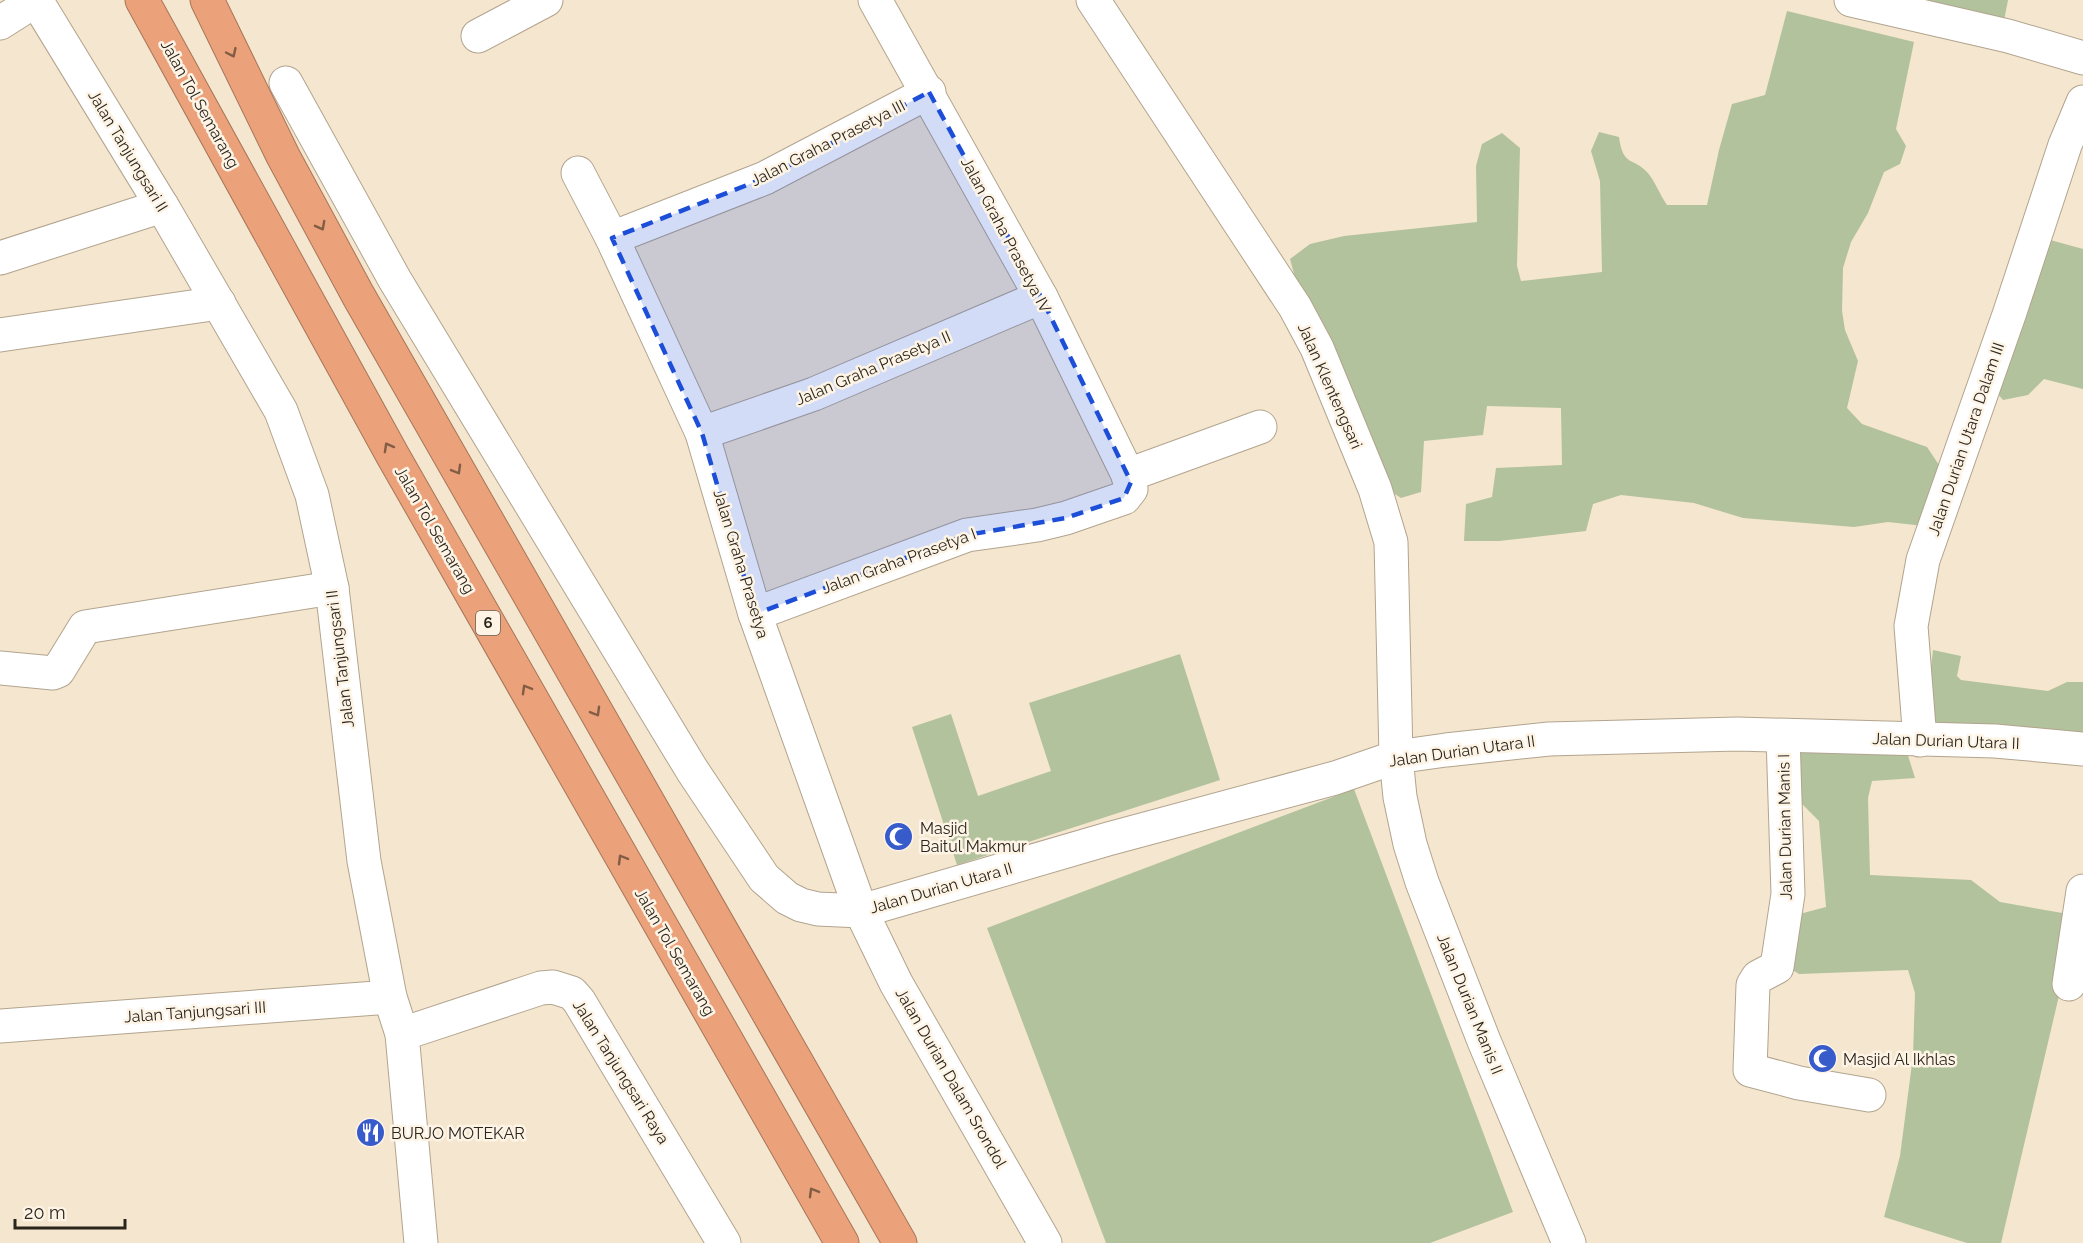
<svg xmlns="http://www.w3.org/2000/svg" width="2083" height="1243" font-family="Raleway,sans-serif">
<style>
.green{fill:#b2c29d}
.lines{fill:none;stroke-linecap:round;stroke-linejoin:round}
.minor-casing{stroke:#b2a48e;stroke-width:35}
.motorway-casing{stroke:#a77659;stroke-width:35}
.minor{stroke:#fff;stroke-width:33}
.motorway{stroke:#eba17a;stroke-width:33}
.oneway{stroke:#815d46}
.marked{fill:#1d4ed8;fill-opacity:0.2;stroke:#1d4ed8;stroke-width:4.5;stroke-dasharray:12 8;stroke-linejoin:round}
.labels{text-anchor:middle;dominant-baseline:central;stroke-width:5;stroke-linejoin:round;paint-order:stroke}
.shield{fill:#fef4e6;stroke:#6a6359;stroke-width:1.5}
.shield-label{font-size:15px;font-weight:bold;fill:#2a251c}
.street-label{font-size:16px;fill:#2a251c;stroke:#fef4e6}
.poi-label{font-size:16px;fill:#2a251c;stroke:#fef4e6;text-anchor:start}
</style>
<rect width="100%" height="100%" fill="#f5e6cf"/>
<!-- green -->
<g class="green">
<path d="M 1876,0 L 2008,0 L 2003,26 Z"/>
<path d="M 1787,11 L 1914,42 L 1896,129 L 1906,146 L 1900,164 L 1884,172 L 1868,213 L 1851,242 L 1843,268 L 1842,311 L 1845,330 L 1858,361 L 1847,408 L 1862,424 L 1927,447 L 1941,468 L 1924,526 L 1888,522 L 1854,527 L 1743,518 L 1694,503 L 1621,495 L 1593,504 L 1586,531 L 1499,541 L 1464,541 L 1466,504 L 1492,497 L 1496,468 L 1562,465 L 1561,408 L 1487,406 L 1483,435 L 1424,441 L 1421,492 L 1401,498 L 1381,485 L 1296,281 L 1290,259 L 1310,244 L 1344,236 L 1477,222 L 1476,166 L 1482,144 L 1502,133 L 1520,148 L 1517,266 L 1521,281 L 1602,272 L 1600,181 L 1591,151 L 1599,132 L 1619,137 C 1623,167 1633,157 1647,172 C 1655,181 1660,195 1667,205 L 1707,205 L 1719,150 L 1732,104 L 1765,95 Z"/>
<path d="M 2043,238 L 2083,249 L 2083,389 L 2044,379 L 2028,395 L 2003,400 L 1997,393 Z"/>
<path d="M 1933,650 L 1961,656 L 1957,676 L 1961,680 L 2048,691 L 2067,682 L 2083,682 L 2083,740 L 1932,731 L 1927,703 Z"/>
<path d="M 1180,654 L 1220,780 L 957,865 L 912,727 L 951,714 L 978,796 L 1051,771 L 1029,703 Z"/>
<path d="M 1790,746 L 1906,749 L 1915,778 L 1872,781 L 1868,798 L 1870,875 L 1971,880 L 2000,902 L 2068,914 L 2065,970 L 2001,1243 L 1967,1243 L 1884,1217 L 1900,1156 L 1913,1056 L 1915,993 L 1908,970 L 1799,974 L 1786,966 L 1792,916 L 1826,907 L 1819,821 L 1801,803 Z"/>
<path d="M 1354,789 L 1513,1212 L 1430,1243 L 1106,1243 L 987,928 Z"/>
</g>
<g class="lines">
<defs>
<g id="minor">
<path d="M 36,0 L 165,211 L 281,411 L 312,495 L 332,588 L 364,861 L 390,997 L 402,1034 L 421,1243"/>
<path d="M 1093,0 L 1295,307 L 1317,348 L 1375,489 L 1391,542 L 1396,757 L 1400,797 L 1410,844 L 1422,882 L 1484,1041 L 1569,1243"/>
<path d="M 1851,0 L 2008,36 L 2083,58"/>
<path d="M 0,23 L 36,0"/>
<path d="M 478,36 L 546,0"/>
<path d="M 286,83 L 395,280 L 692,770 L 764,878 L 787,898 L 801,905 L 818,909 L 861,911 L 1108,839 L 1335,778 L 1396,757 L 1446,750 L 1549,739 L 1737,734 L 1995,741 L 2083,749"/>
<path d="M 929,92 L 765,178 L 612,238 L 702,433 L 755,614 L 861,911 L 896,983 L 1045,1243"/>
<path d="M 578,173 L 612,238"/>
<path d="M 0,258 L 162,206"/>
<path d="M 0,335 L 219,303"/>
<path d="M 702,433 L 814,394 L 1041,297"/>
<path d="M 1128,475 L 1260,427"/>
<path d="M 755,614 L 967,535 L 1037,525 L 1066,518 L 1124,498 L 1131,489 L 1128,475 L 1041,297 L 875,0"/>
<path d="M 0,668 L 53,673 L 58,671 L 85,627 L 332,588"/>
<path d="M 1783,736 L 1788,894 L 1777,967 L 1758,977 L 1753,985 L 1750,1070 L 1799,1083 L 1869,1095"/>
<path d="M 1920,740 L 1911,626 L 1923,560 L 2010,312 L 2065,145 L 2083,102"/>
<path d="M 2069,984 L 2083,891"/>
<path d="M 0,1026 L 390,997"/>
<path d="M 402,1034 L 541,988 L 553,987 L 572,993 L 579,1001 L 724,1243"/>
</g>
<g id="motorway">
<path d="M 142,0 L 393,456 L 842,1243"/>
<path d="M 207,0 L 283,156 L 358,295 L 900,1243"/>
</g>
</defs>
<!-- minor casing -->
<use href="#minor" class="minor-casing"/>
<!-- motorway casing -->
<use href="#motorway" class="motorway-casing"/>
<!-- minor -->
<use href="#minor" class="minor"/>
<!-- motorway -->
<use href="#motorway" class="motorway"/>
</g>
<!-- one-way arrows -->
<defs><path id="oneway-chevron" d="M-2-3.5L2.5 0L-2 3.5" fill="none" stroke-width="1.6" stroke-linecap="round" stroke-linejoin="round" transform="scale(1.5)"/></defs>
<g class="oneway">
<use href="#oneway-chevron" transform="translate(232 53) rotate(65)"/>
<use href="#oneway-chevron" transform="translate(321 226) rotate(62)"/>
<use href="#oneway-chevron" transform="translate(388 447) rotate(-119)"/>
<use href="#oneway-chevron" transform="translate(457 470) rotate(60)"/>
<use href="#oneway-chevron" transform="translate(526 689) rotate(-120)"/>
<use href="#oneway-chevron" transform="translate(596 712) rotate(60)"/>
<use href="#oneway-chevron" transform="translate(622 859) rotate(-120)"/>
<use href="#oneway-chevron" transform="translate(813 1192) rotate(-120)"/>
</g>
<!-- marked area -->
<path class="marked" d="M 929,92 L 1041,297 L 1131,482 L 1124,498 L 1066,518 L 967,535 L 755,614 L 702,433 L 612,238 L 765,178 Z"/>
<!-- icons -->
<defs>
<symbol id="mosque-disc" viewBox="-11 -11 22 22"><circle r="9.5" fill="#385bcc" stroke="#fef4e6"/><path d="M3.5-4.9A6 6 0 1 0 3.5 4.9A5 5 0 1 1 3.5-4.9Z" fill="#fff"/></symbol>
<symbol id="restaurant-disc" viewBox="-11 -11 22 22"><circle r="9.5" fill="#385bcc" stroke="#fef4e6"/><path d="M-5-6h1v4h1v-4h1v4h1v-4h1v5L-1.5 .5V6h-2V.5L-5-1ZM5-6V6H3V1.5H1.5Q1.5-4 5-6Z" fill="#fff"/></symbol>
</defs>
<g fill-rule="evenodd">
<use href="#mosque-disc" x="882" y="820" width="33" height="33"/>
<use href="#mosque-disc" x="1806" y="1042" width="33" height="33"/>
<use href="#restaurant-disc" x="354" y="1116" width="33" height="33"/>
</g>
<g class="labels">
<!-- shield labels -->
<rect class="shield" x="476" y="611" width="24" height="24" rx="4.5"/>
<g class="shield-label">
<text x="488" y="623">6</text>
</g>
<!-- street labels -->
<g class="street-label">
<text transform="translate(200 104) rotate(61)">Jalan Tol Semarang</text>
<text transform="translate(828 143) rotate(-27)">Jalan Graha Prasetya III</text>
<text transform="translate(128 151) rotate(59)">Jalan Tanjungsari II</text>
<text transform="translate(1006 235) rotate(62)">Jalan Graha Prasetya IV</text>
<text transform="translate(873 368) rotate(-23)">Jalan Graha Prasetya II</text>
<text transform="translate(1330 386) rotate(66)">Jalan Klentengsari</text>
<text transform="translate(1966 439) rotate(-71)">Jalan Durian Utara Dalam III</text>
<text transform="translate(435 530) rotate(60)">Jalan Tol Semarang</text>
<text transform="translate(899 561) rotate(-20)">Jalan Graha Prasetya I</text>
<text transform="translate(741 564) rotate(73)">Jalan Graha Prasetya</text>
<text transform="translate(340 659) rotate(-97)">Jalan Tanjungsari II</text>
<text transform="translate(1946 741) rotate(2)">Jalan Durian Utara II</text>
<text transform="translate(1462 751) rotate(-8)">Jalan Durian Utara II</text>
<text transform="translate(1785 827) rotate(-91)">Jalan Durian Manis I</text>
<text transform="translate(941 888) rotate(-16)">Jalan Durian Utara II</text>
<text transform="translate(675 952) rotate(60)">Jalan Tol Semarang</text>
<text transform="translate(1470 1004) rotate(68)">Jalan Durian Manis II</text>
<text transform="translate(195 1012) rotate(-4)">Jalan Tanjungsari III</text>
<text transform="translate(621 1072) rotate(58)">Jalan Tanjungsari Raya</text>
<text transform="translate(951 1078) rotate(60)">Jalan Durian Dalam Srondol</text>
</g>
<!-- poi labels -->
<g class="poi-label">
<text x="920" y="828">Masjid<tspan x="920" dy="18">Baitul Makmur</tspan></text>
<text x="1843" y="1059">Masjid Al Ikhlas</text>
<text x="391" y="1133">BURJO MOTEKAR</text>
</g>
</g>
<!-- scale -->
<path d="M15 1219v9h110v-9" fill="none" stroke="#2a251c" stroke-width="3"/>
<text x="24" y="1219" font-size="18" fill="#2a251c" stroke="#fef4e6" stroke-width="4.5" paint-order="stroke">20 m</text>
</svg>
